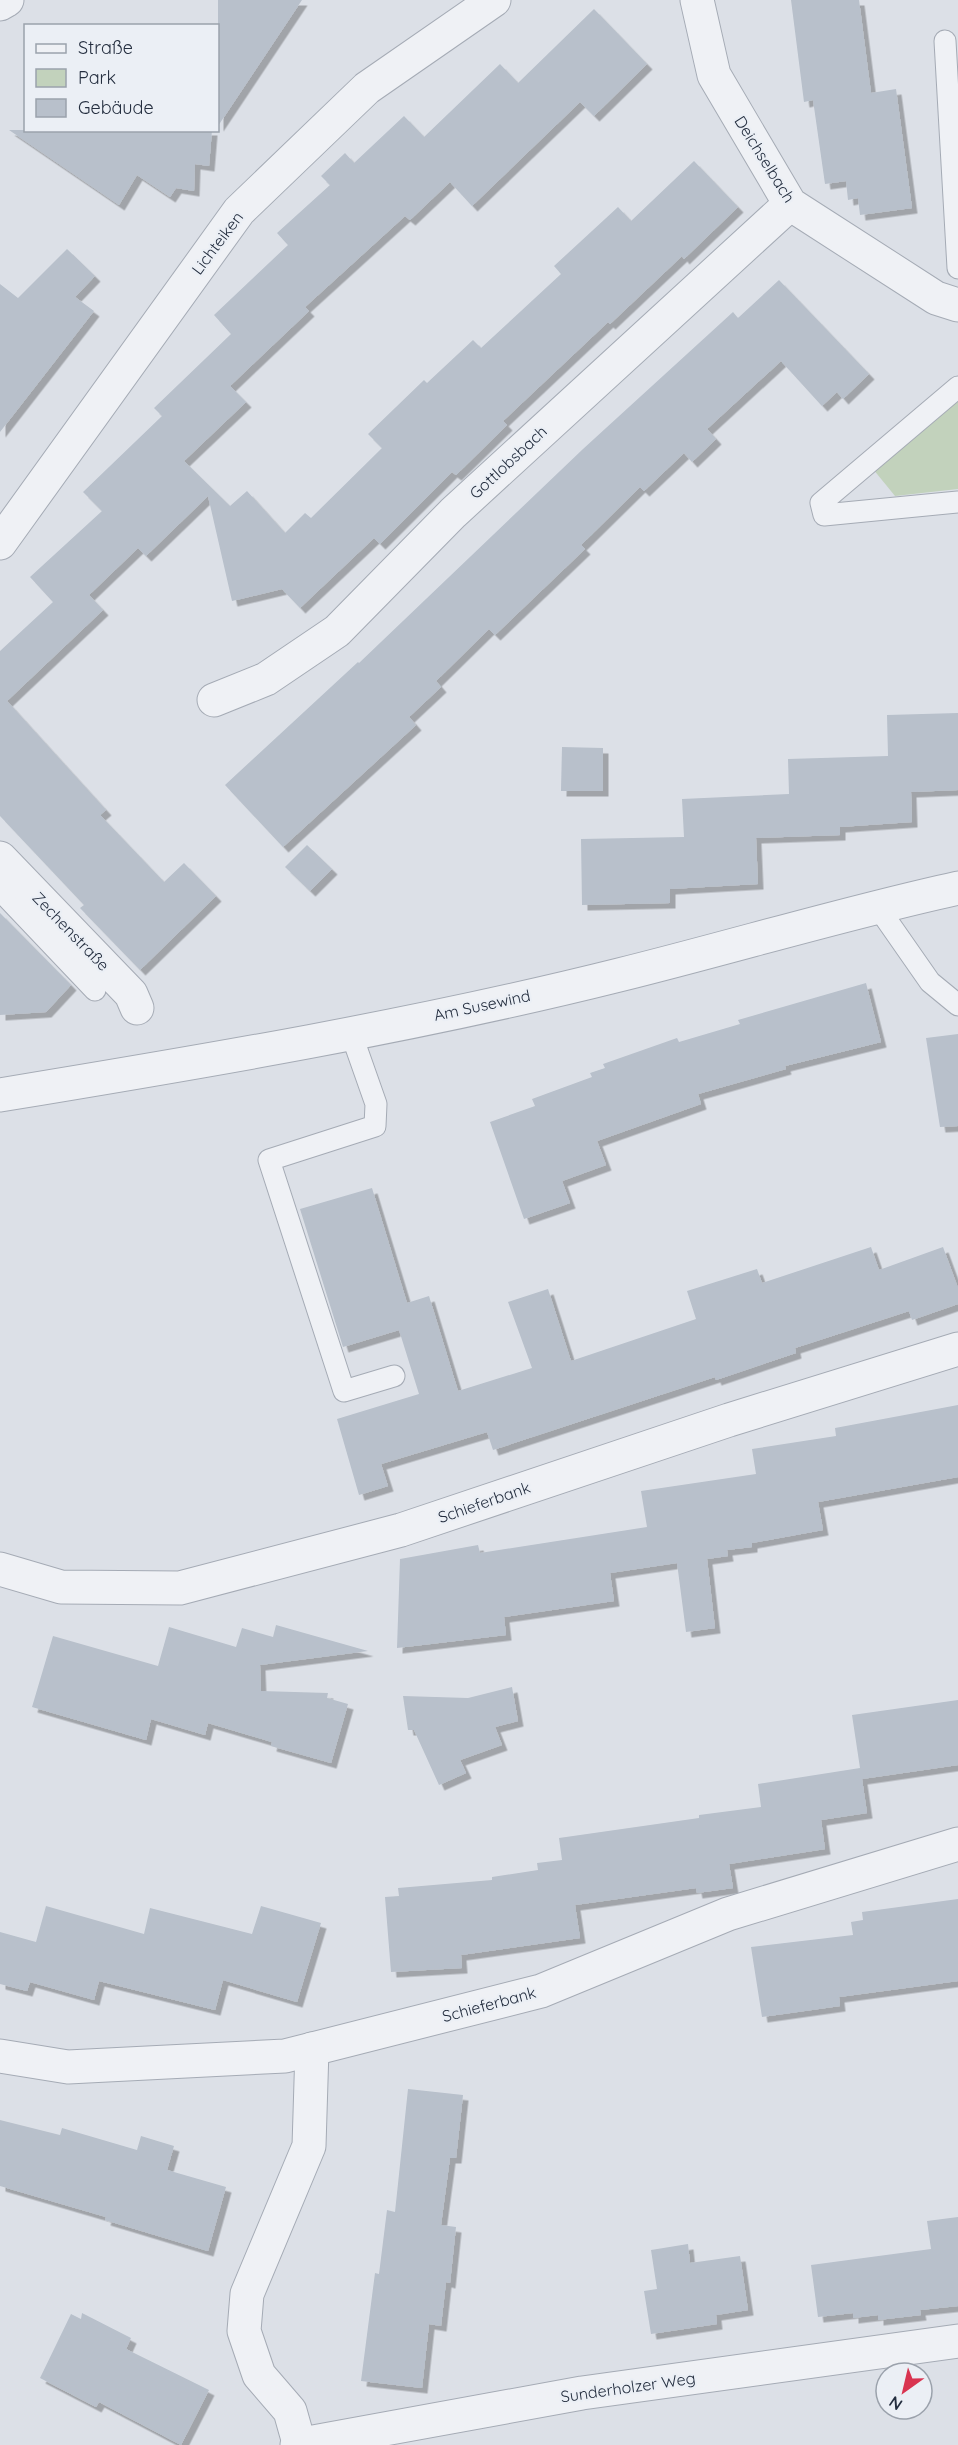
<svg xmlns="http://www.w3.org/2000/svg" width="958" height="2445" font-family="Quicksand,sans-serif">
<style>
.green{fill:#c2d2bc}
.building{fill:#b8c0cb;filter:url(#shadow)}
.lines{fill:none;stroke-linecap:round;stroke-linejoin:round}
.service-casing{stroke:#a5abb5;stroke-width:23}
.minor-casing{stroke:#a5abb5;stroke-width:35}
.service{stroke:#eff1f5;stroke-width:21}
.minor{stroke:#eff1f5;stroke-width:33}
.labels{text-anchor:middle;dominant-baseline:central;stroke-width:4.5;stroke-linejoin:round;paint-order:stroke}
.street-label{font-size:16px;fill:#242e3f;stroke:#ebeff5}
</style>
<defs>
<filter id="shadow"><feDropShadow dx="5.5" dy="5.5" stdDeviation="0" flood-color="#0004"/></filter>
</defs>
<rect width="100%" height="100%" fill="#dce0e7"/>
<!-- green -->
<path class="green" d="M 958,400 L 958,489 L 895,496 L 873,469 Z"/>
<!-- building -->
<g class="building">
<path d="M 218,0 L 302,0 L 218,126 Z"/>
<path d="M 791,0 L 859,0 L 871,93 L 896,89 L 912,208 L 860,215 L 858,198 L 848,200 L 846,181 L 825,184 L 813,100 L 804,102 Z"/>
<path d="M 594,9 L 647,64 L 594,116 L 580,102 L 472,206 L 450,182 L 410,220 L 405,216 L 305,307 L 309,311 L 230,386 L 246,402 L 184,461 L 230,506 L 247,491 L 285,533 L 305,513 L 311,518 L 382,448 L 368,434 L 424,380 L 427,383 L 473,340 L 481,348 L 561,274 L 554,266 L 618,207 L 631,221 L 694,161 L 738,207 L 684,259 L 682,256 L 610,324 L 608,322 L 503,421 L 507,425 L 456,475 L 452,472 L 380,544 L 374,538 L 300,608 L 282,589 L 232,601 L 208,496 L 146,556 L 138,548 L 89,595 L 103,610 L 7,701 L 106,810 L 100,815 L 164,882 L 184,863 L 216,896 L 140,970 L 80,908 L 84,905 L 0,816 L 0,651 L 53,602 L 30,577 L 102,511 L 83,492 L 162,416 L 154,408 L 231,334 L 214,315 L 288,245 L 277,233 L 330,185 L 321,176 L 345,153 L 354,163 L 404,116 L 424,137 L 500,64 L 518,83 Z"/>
<path d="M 9,130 L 212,130 L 209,166 L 195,164 L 194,191 L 176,188 L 170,197 L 137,175 L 119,205 Z"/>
<path d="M 67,249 L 95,276 L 75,297 L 94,311 L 0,432 L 0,284 L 18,298 Z"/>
<path d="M 779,280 L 869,374 L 843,399 L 837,392 L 822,406 L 781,361 L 707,429 L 716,439 L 692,462 L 684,453 L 644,491 L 640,487 L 581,545 L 585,549 L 495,635 L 489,629 L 436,681 L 441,687 L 409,717 L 416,725 L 283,847 L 225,785 L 358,662 L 359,663 L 583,449 L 733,312 L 738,318 Z"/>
<path d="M 958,713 L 958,790 L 911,792 L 912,822 L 840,827 L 840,835 L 756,838 L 758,884 L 670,889 L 670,903 L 582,905 L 581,839 L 684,837 L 682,799 L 789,794 L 788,759 L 888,756 L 887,715 Z"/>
<path d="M 562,747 L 603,748 L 603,791 L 561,791 Z"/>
<path d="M 307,845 L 332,869 L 310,891 L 285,867 Z"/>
<path d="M 0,913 L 71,985 L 46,1012 L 0,1015 Z"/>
<path d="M 866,983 L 881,1042 L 785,1066 L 786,1069 L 698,1094 L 701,1104 L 597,1141 L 606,1165 L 562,1181 L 570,1203 L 524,1219 L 490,1122 L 535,1106 L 532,1099 L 592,1077 L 590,1073 L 605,1068 L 603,1064 L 677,1038 L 679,1042 L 740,1024 L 738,1020 Z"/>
<path d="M 958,1034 L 958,1126 L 940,1127 L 926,1038 Z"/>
<path d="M 372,1188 L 407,1303 L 429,1296 L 458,1391 L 532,1368 L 508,1302 L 548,1289 L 571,1361 L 696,1319 L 687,1291 L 757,1269 L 762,1283 L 871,1247 L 879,1270 L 943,1247 L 958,1288 L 958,1304 L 912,1320 L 909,1311 L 795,1348 L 796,1353 L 716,1380 L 715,1377 L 493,1450 L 487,1432 L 381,1464 L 388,1486 L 359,1495 L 337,1419 L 419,1394 L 399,1330 L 343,1347 L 300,1209 Z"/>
<path d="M 958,1405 L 958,1477 L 818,1502 L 823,1530 L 752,1543 L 752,1547 L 727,1550 L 728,1556 L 707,1559 L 715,1628 L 686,1632 L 677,1563 L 610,1573 L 614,1601 L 504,1617 L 506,1635 L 397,1648 L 400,1559 L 478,1545 L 480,1553 L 647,1527 L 641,1491 L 756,1474 L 752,1449 L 836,1436 L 835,1428 Z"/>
<path d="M 276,1625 L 368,1651 L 260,1665 L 261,1691 L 328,1693 L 327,1698 L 348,1704 L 331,1763 L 271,1746 L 272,1742 L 208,1723 L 205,1735 L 151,1719 L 146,1740 L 32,1707 L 53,1636 L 158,1666 L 169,1627 L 236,1647 L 242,1628 L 273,1637 Z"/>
<path d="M 512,1687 L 518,1721 L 495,1727 L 502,1745 L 460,1760 L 466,1773 L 439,1785 L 414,1730 L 408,1730 L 403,1696 L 468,1698 Z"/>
<path d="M 958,1700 L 958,1765 L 862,1779 L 867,1813 L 821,1820 L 825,1849 L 729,1864 L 733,1888 L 697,1893 L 696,1888 L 575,1905 L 580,1938 L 461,1955 L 462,1968 L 391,1972 L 385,1897 L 399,1896 L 398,1888 L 492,1880 L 492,1877 L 538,1870 L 537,1863 L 562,1860 L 559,1838 L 699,1818 L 699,1815 L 761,1807 L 758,1784 L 860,1768 L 852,1715 Z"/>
<path d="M 958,1899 L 958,1981 L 839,1997 L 840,2006 L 762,2017 L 751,1947 L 853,1935 L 851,1922 L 863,1920 L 862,1912 Z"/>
<path d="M 46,1906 L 144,1934 L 150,1908 L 252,1934 L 261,1906 L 321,1923 L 297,2002 L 223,1980 L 215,2010 L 99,1981 L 94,2000 L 30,1982 L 27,1991 L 0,1984 L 0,1932 L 36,1942 Z"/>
<path d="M 408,2089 L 463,2095 L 456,2158 L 450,2158 L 441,2225 L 456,2227 L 450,2283 L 446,2282 L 441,2326 L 429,2324 L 422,2388 L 361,2381 L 375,2273 L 379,2274 L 387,2210 L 395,2212 Z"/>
<path d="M 0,2120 L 60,2135 L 62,2128 L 137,2150 L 141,2136 L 174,2146 L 167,2170 L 226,2187 L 208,2251 L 105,2220 L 106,2217 L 0,2186 Z"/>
<path d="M 958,2217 L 958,2306 L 920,2310 L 921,2315 L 878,2320 L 878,2315 L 853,2318 L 853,2313 L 818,2317 L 811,2265 L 931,2249 L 927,2221 Z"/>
<path d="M 688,2244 L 690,2263 L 740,2256 L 748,2310 L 716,2315 L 717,2324 L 651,2334 L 644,2291 L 657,2289 L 651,2250 Z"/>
<path d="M 82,2313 L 131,2338 L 126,2349 L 209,2390 L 181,2445 L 99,2402 L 96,2407 L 40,2378 L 71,2314 L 81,2319 Z"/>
</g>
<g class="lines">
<defs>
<g id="service">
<path d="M 945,41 L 958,268"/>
<path d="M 958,387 L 821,503 L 824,515 L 958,502"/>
<path d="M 0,890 L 95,990"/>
<path d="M 877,906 L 930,982 L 958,1005"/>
<path d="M 351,1033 L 376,1104 L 375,1126 L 269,1160 L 344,1391 L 394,1376"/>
</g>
<g id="minor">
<path d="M 697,0 L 714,75 L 790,204 L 936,298 L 958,305"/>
<path d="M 0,4 L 7,0"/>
<path d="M 0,543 L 239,211 L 367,88 L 494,0"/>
<path d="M 214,700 L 266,679 L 337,631 L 453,513 L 790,204"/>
<path d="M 0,858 L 131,994 L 137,1008"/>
<path d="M 0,1095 C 207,1061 415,1026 619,975 C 732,947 844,913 958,888"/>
<path d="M 0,1569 L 61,1587 L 180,1588 L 401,1530 L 729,1420 L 958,1349"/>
<path d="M 0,2056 L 68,2067 L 285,2056 L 541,1991 L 728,1914 L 958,1844"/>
<path d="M 299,2443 L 290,2411 L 259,2375 L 244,2331 L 247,2294 L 309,2146 L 312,2049"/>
<path d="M 297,2445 L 582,2393 L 958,2341"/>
</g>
</defs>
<!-- service casing -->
<use href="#service" class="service-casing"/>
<!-- minor casing -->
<use href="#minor" class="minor-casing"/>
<!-- service -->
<use href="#service" class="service"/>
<!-- minor -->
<use href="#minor" class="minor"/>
</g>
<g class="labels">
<!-- street labels -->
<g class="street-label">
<text transform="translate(765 159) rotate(58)">Deichselbach</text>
<text transform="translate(217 243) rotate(-53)">Lichteiken</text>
<text transform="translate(508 462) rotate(-43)">Gottlobsbach</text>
<text transform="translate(71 931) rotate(46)">Zechenstraße</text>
<text transform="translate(482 1005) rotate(-12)">Am Susewind</text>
<text transform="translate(484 1502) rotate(-19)">Schieferbank</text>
<text transform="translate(489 2004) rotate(-15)">Schieferbank</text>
<text transform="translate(628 2387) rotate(-8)">Sunderholzer Weg</text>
</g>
</g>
<!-- legend -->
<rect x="24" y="24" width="195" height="108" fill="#ebeff5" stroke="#9ba2ac" stroke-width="1.5"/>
<rect x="36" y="44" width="30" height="9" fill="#eff1f5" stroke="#9ba2ac" stroke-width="1.5"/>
<text x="78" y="54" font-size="18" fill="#242e3f">Straße</text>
<rect x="36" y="69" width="30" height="18" fill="#c2d2bc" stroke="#9ba2ac" stroke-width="1.5"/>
<text x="78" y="84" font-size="18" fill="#242e3f">Park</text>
<rect x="36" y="99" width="30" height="18" fill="#b8c0cb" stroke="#9ba2ac" stroke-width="1.5"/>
<text x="78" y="114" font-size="18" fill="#242e3f">Gebäude</text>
<!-- north arrow -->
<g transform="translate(904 2391) rotate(214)"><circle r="28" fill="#ebeff5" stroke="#9ba2ac" stroke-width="1.5"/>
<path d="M0-4.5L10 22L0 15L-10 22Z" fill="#d93450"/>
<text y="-9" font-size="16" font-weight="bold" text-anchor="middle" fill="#242e3f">N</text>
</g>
</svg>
